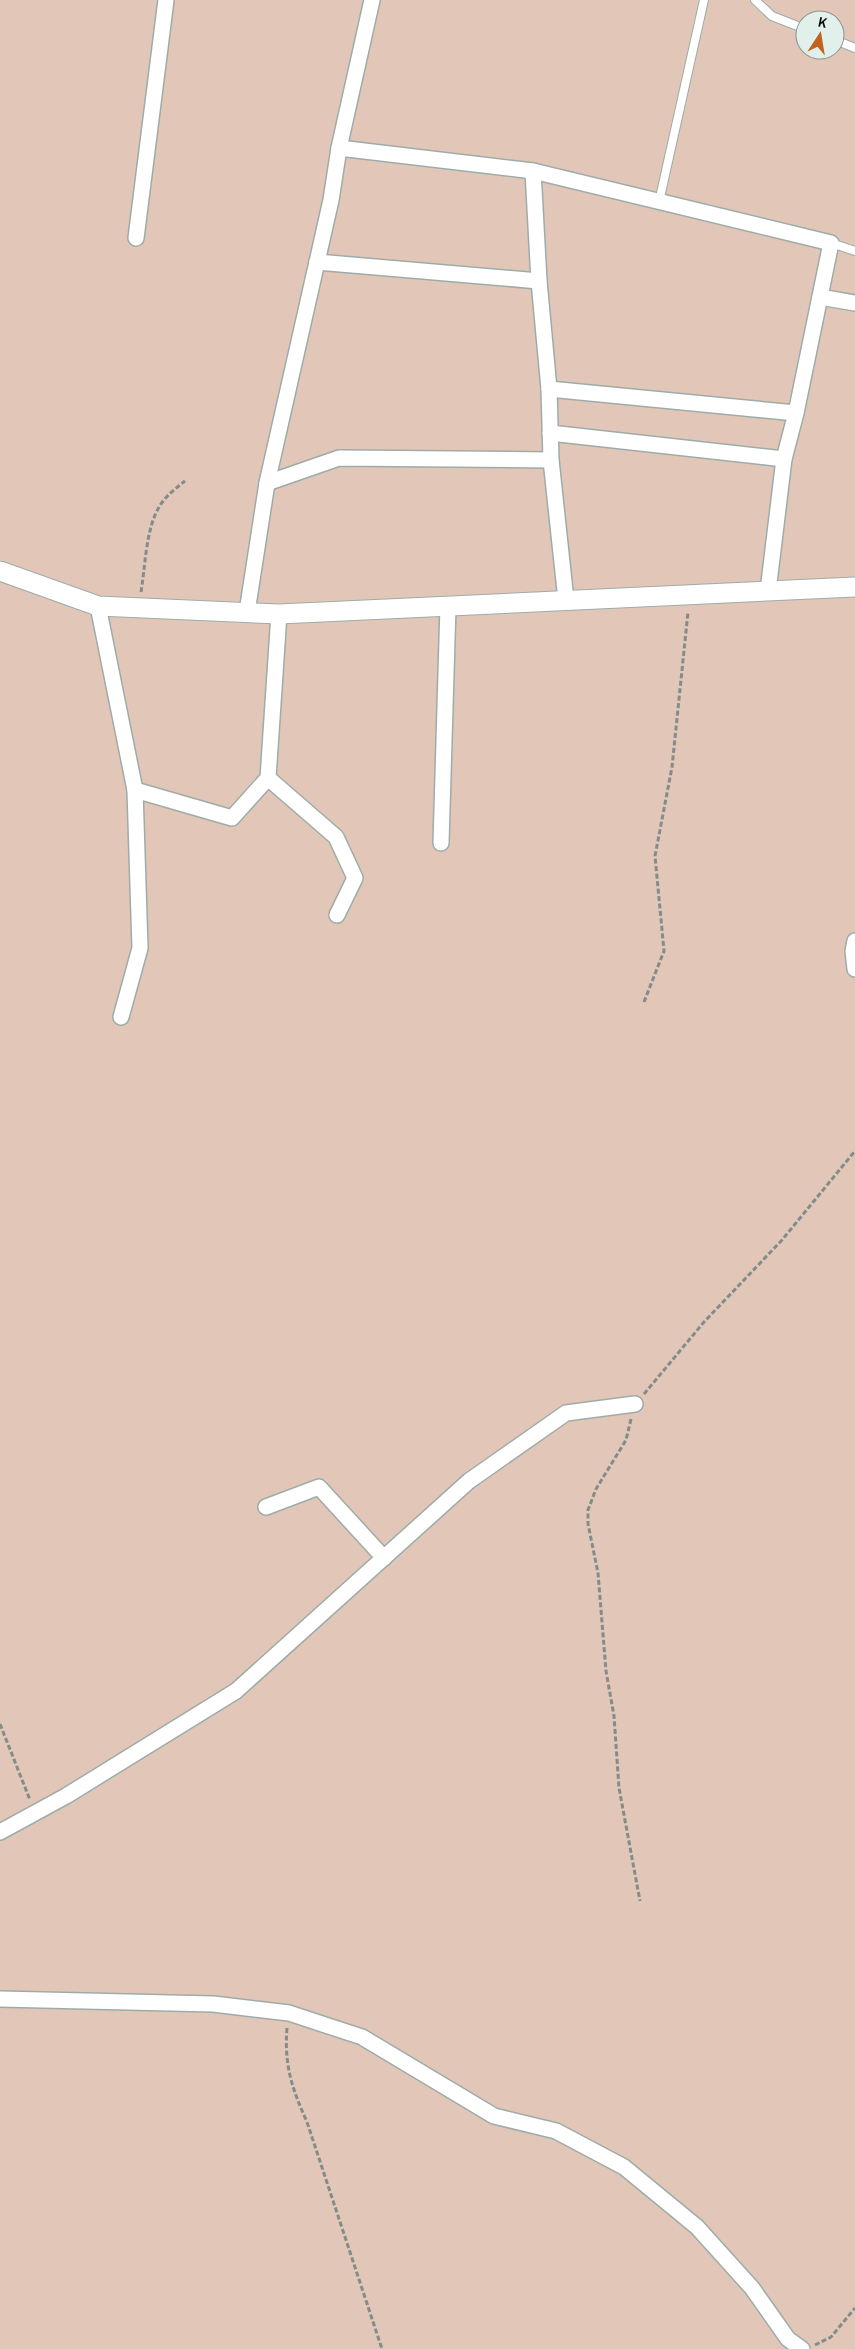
<svg xmlns="http://www.w3.org/2000/svg" width="855" height="2349" font-family="'Archivo Narrow',sans-serif">
<style>
.green{fill:#e2c7b8;fill-rule:evenodd}
.lines{fill:none;stroke-linecap:round;stroke-linejoin:round}
.service-casing{stroke:#9eaca8;stroke-width:10}
.minor-casing{stroke:#9eaca8;stroke-width:18}
.tertiary-casing{stroke:#9eaca8;stroke-width:21}
.path{stroke:#828c89;stroke-width:3;stroke-dasharray:5 2.5;stroke-linecap:butt}
.service{stroke:#fff;stroke-width:8}
.minor{stroke:#fff;stroke-width:15}
.tertiary{stroke:#fff;stroke-width:19}
</style>
<rect width="100%" height="100%" fill="#d5e3df"/>
<!-- green -->
<path class="green" d="M 0,0 L 855,0 L 855,2349 L 0,2349 ZM 805,20 L 835,20 L 835,50 L 805,50 Z"/>
<g class="lines">
<defs>
<g id="service">
<path d="M 755,0 L 772,16 L 805,29"/>
<path d="M 835,40 L 855,48"/>
<path d="M 659,202 L 704,0"/>
<path d="M 831,243 L 855,251"/>
</g>
<g id="minor">
<path d="M 339,148 L 372,0"/>
<path d="M 533,171 L 539,281 L 549,389 L 551,460 L 566,600"/>
<path d="M 136,238 L 166,0"/>
<path d="M 317,262 L 539,281"/>
<path d="M 820,297 L 855,303"/>
<path d="M 549,389 L 796,413"/>
<path d="M 550,433 L 784,459"/>
<path d="M 267,483 L 339,458 L 551,460"/>
<path d="M 98,606 L 135,790 L 140,948 L 121,1017"/>
<path d="M 247,612 L 267,483 L 331,200 L 339,148 L 533,171 L 831,243 L 796,413 L 784,459 L 768,591"/>
<path d="M 268,778 L 336,837 L 355,878 L 337,915"/>
<path d="M 135,790 L 232,818 L 268,778 L 279,614"/>
<path d="M 441,843 L 448,606"/>
<path d="M 855,941 L 853,951 L 855,969"/>
<path d="M 266,1507 L 319,1487 L 384,1558"/>
<path d="M 0,1832 L 66,1796 L 236,1691 L 469,1481 L 566,1413 L 635,1404"/>
<path d="M 0,1999 L 213,2004 L 289,2013 L 362,2037 L 494,2116 L 556,2131 L 624,2167 L 697,2227 L 752,2288 L 788,2339 L 802,2349"/>
</g>
<path id="tertiary" d="M 0,571 L 98,606 L 279,614 L 855,587"/>
</defs>
<!-- service casing -->
<use href="#service" class="service-casing"/>
<!-- minor casing -->
<use href="#minor" class="minor-casing"/>
<!-- tertiary casing -->
<use href="#tertiary" class="tertiary-casing"/>
<!-- path -->
<g class="path">
<path d="M 141,592 C 145,568 146,530 158,509 C 164,497 175,489 185,481"/>
<path d="M 644,1002 L 664,951 L 655,856 L 672,767 L 688,612"/>
<path d="M 644,1394 L 704,1322 L 782,1240 L 855,1151"/>
<path d="M 631,1419 L 626,1440 L 596,1489 L 588,1510 L 588,1524 L 598,1573 L 606,1671 L 614,1716 L 619,1788 L 640,1901"/>
<path d="M 0,1724 L 30,1800"/>
<path d="M 287,2028 C 284,2065 292,2089 307,2122 L 382,2349"/>
<path d="M 815,2345 L 831,2337 L 855,2308"/>
</g>
<!-- service -->
<use href="#service" class="service"/>
<!-- minor -->
<use href="#minor" class="minor"/>
<!-- tertiary -->
<use href="#tertiary" class="tertiary"/>
</g>
<!-- north arrow -->
<g transform="translate(820 35) rotate(12)"><circle r="24" fill="#e2f0ec" stroke="#8b9592"/>
<path d="M0-4L9 19L0 12L-9 19Z" fill="#c2621f"/>
<text y="-8" font-size="14" font-weight="bold" text-anchor="middle" fill="#080d0b">K</text>
</g>
</svg>
